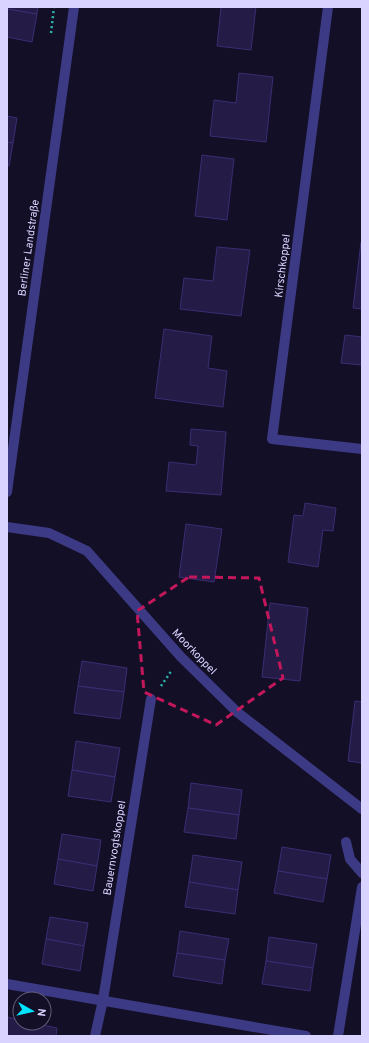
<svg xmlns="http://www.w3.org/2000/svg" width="369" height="1043" font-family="Overpass,sans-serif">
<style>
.building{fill:#241b47;stroke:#3b2d73}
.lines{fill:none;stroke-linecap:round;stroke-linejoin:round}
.path{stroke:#2fb8b0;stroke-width:2.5;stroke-dasharray:2 3;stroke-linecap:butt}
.street{stroke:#3d3a85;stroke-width:10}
.marked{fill:none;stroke:#c2185b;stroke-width:3;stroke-dasharray:8 5;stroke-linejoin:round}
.labels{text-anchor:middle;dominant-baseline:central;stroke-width:3;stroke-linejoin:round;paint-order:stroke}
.street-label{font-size:11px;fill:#d9d4ff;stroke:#130f26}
</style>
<rect width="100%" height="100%" fill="#130f26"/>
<!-- building -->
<g class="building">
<path d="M 7,7 L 38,7 L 37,14 L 7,9 Z"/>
<path d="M 221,7 L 256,7 L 251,50 L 217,46 Z"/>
<path d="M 7,9 L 37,14 L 32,42 L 7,37 Z"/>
<path d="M 239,73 L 273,77 L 266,142 L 210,136 L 214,100 L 236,103 Z"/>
<path d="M 7,116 L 17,118 L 13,143 L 7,142 Z"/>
<path d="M 7,142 L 13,143 L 9,166 L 7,166 Z"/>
<path d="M 202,155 L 234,159 L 227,220 L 195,216 Z"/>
<path d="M 361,242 L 362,242 L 362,309 L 353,308 Z"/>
<path d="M 217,247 L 250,250 L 241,316 L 180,309 L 184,278 L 213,281 Z"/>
<path d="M 164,329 L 212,336 L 208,368 L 227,371 L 223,407 L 155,398 Z"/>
<path d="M 345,335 L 362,337 L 362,365 L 341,363 Z"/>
<path d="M 191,429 L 226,432 L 221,495 L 166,491 L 169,462 L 196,465 L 198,446 L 190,445 Z"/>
<path d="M 305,503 L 336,508 L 333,531 L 323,530 L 318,567 L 288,562 L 294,515 L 303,516 Z"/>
<path d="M 186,524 L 222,529 L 214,582 L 179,577 Z"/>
<path d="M 270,603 L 308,608 L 300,681 L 262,677 Z"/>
<path d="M 82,661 L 127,668 L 124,692 L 78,686 Z"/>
<path d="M 78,686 L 124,692 L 120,719 L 74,713 Z"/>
<path d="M 355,701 L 362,702 L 362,763 L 348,761 Z"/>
<path d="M 76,741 L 120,748 L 115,777 L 72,770 Z"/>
<path d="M 72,770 L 115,777 L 111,802 L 68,796 Z"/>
<path d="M 191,783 L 242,790 L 239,815 L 188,808 Z"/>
<path d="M 188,808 L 239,815 L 236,839 L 184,832 Z"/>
<path d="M 62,834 L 101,840 L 97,866 L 58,859 Z"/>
<path d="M 282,847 L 331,855 L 327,879 L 278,871 Z"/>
<path d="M 193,855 L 242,862 L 238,890 L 189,882 Z"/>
<path d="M 58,859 L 97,866 L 93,891 L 54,884 Z"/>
<path d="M 278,871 L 327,879 L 323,902 L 274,893 Z"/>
<path d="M 189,882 L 238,890 L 235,914 L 185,907 Z"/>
<path d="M 50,917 L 88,923 L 84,946 L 46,939 Z"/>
<path d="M 180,931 L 229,939 L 225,960 L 177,953 Z"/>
<path d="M 269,937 L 317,944 L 313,968 L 266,961 Z"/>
<path d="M 46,939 L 84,946 L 80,971 L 42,964 Z"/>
<path d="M 177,953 L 225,960 L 222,984 L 173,976 Z"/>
<path d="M 266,961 L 313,968 L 310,991 L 262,984 Z"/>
<path d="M 7,1017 L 20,1020 L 20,1023 L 34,1023 L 57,1028 L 56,1036 L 7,1036 Z"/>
</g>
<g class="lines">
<!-- path -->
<g class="path">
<path d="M 51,33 L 54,7"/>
<path d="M 161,686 L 172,670"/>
</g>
<!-- street -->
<g class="street">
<path d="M 328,7 L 272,439 L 362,449"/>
<path d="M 7,492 L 74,7"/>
<path d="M 7,527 L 49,533 L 87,551 L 181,657 L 237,712 L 362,809"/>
<path d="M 346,842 L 350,859 L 362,873"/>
<path d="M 7,984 L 306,1036"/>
<path d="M 95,1036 L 103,1000 L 151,699"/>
<path d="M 338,1036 L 362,887"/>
</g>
</g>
<!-- marked area -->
<path class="marked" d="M 189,577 L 259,578 L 283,678 L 216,725 L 144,692 L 137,611 Z"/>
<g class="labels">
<!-- street labels -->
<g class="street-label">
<text transform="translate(29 248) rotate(-82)">Berliner Landstraße</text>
<text transform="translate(283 266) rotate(-83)">Kirschkoppel</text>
<text transform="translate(194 652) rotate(46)">Moorkoppel</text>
<text transform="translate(115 848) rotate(-81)">Bauernvogtskoppel</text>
</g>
</g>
<!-- border -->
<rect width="369" height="1043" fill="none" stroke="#d9d4ff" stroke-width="16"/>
<!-- north arrow -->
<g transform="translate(32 1011) rotate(98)"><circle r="19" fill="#130f26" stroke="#625e7d"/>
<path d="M0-3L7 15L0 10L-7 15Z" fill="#00e5ff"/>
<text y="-6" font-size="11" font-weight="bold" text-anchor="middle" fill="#d9d4ff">N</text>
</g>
</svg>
